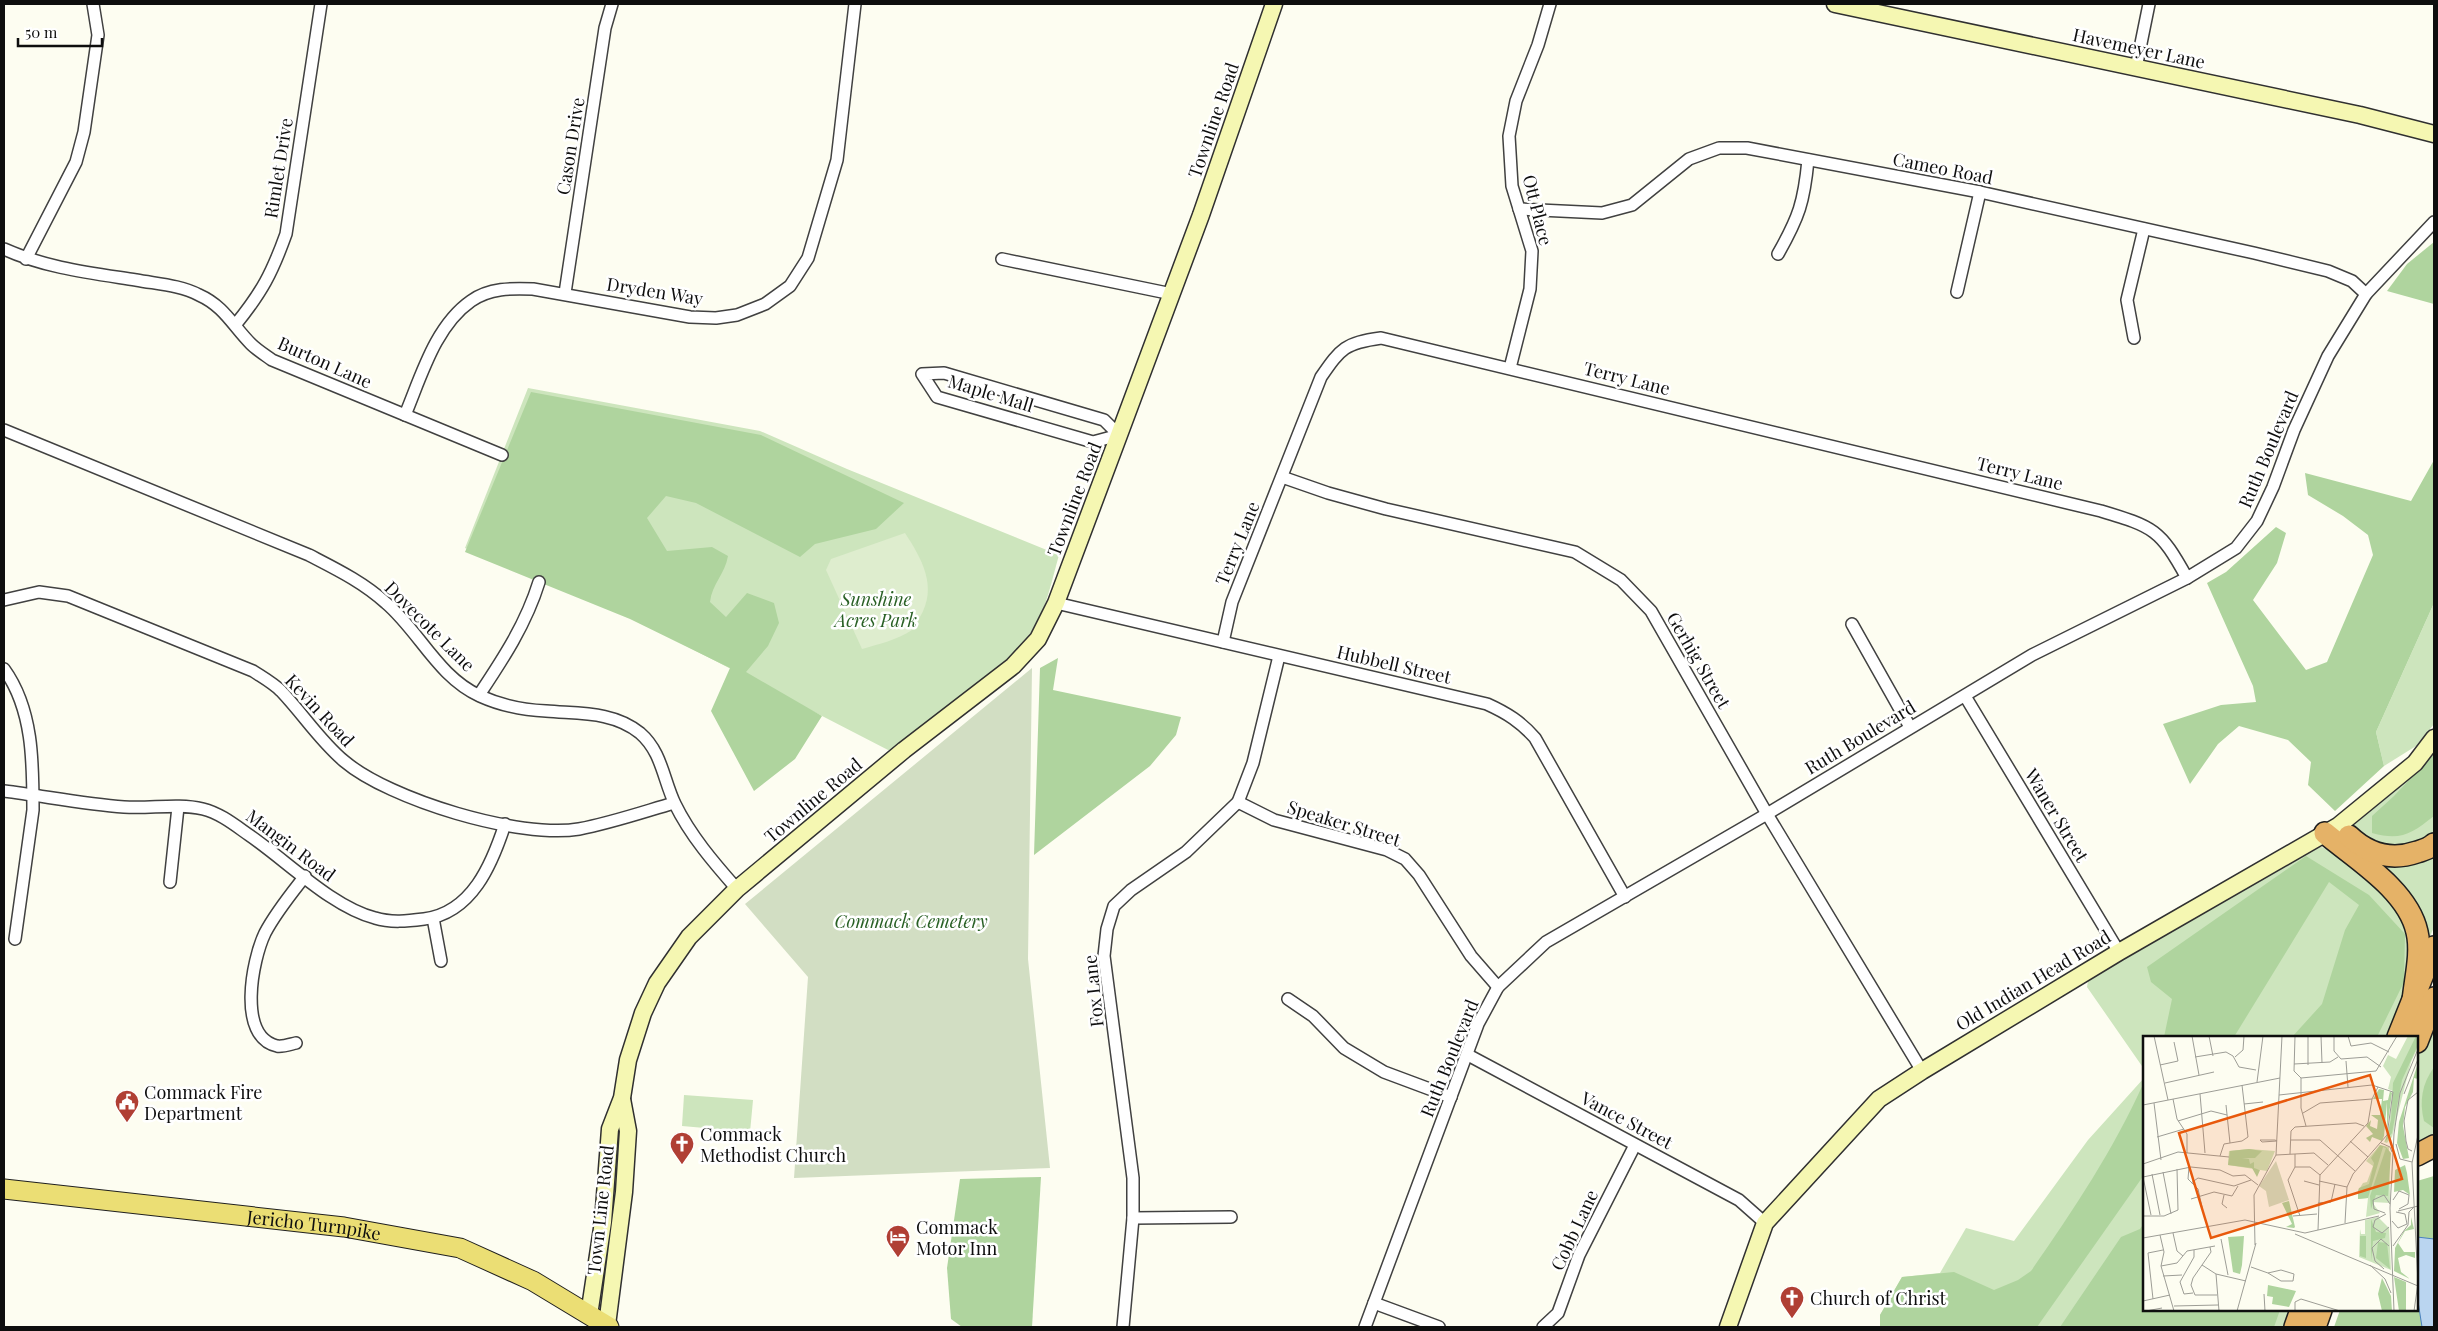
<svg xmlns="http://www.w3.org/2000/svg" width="2438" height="1331" font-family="'Playfair Display',serif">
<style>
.green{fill:#cde5bd}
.forest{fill:#afd49e}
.cemetery{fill:#d2dec3}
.pitch{fill:#deedce}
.water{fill:#bad5f0;stroke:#4980c0}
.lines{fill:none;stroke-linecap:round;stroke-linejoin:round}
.street-casing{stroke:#414141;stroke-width:14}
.secondary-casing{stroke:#303030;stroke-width:19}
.primary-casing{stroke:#1f1f1f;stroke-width:21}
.highway-casing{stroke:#1f1f1f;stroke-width:24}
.street{stroke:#fff;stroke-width:11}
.secondary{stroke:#f5f7b2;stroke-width:16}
.primary{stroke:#ebde74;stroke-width:19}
.highway{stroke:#e5b267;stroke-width:21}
.labels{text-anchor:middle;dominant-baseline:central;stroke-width:5;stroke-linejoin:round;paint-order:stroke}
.street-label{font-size:18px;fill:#0e0e0e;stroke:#fff}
.park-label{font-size:18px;font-style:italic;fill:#296025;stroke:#fff}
.poi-label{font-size:18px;fill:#0e0e0e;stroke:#fff;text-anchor:start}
.inset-road{fill:none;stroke:#9d9d96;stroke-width:1}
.view{fill:#e8590c;fill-opacity:0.15;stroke:#e8590c;stroke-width:2.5}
.inset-edge{fill:none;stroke:#0e0e0e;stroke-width:2.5}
</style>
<rect width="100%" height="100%" fill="#fdfdf1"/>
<!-- green -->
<g class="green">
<path d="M 528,388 L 760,431 L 847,469 L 1059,555 C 1047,598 1045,619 1015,653 L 890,751 L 630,617 L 465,548 Z"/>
<path d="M 2434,603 L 2434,724 L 2416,746 L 2384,766 L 2376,732 Z"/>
<path d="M 2434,752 L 2434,835 L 2387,852 L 2353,827 L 2357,820 L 2394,792 Z"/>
<path d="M 2319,846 L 2336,853 L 2379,887 L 2413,934 L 2409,977 L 2387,1037 L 2144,1037 L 2144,1069 L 2087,987 L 2088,981 L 2303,851 Z"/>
<path d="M 2434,851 L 2434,927 L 2424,951 L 2423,939 L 2361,854 Z"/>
<path d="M 2434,1013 L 2434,1141 L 2417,1149 L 2417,1059 Z"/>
<path d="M 2144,1078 L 2144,1310 L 2292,1310 L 2285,1327 L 1880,1327 L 1880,1315 L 1902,1277 L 1940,1273 L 1966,1228 L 2014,1241 L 2088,1140 Z"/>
<path d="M 684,1095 L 753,1100 L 750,1132 L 682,1126 Z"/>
</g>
<!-- forest -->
<g class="forest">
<path d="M 2434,242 L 2434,304 L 2387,291 L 2407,264 Z"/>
<path d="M 531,392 L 761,435 L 904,503 L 876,529 L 815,544 L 800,557 L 696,503 L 666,496 L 647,518 L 667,551 L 712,547 L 728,556 C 725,574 712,584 710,602 L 726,617 L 747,593 L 774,603 L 779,623 L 768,646 L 746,672 L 822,716 L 795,759 L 754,791 L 711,711 L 730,668 L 630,619 L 465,552 Z"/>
<path d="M 2434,460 L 2434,603 L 2376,732 L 2384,766 L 2335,811 L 2308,785 L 2311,762 L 2288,740 L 2239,726 L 2218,744 L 2190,784 L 2163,724 L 2221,705 L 2256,702 L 2253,686 L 2207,583 L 2226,572 L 2276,527 L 2286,533 L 2277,563 L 2253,600 L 2306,670 L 2327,662 L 2373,555 L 2368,535 L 2343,516 L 2308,495 L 2305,473 L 2411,501 Z"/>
<path d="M 1058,658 L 1053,690 L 1181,717 L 1176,735 L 1150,766 L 1034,855 L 1040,668 Z"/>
<path d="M 2434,754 L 2434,816 C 2411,834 2401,841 2372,833 L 2372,816 L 2394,796 Z"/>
<path d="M 2306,856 L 2369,895 L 2405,934 L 2404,982 L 2377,1037 L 2292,1037 L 2322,1004 L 2345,930 L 2359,905 L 2329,882 L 2234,1037 L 2164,1037 L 2172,999 L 2151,982 L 2147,967 Z"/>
<path d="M 2434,1067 L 2434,1128 L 2424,1121 C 2419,1101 2422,1084 2434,1067 Z"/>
<path d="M 2144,1082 L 2144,1175 L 2037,1327 L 1880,1327 L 1880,1315 L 1902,1277 L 1954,1272 L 1994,1290 L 2018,1280 L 2031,1271 C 2074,1209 2113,1151 2144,1082 Z"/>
<path d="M 2434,1176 L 2434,1327 L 2334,1327 L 2340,1310 L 2417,1310 L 2417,1181 Z"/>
<path d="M 1041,1177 L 1032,1327 L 962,1327 L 951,1319 L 947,1268 L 960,1179 Z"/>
<path d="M 2144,1223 L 2144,1310 L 2280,1310 L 2274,1327 L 2060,1327 L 2121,1237 L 2140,1229 Z"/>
</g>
<!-- cemetery -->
<path class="cemetery" d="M 1032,668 L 1028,959 L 1050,1168 L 794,1178 L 808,977 L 745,904 Z"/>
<!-- pitch -->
<path class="pitch" d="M 905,533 C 922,559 938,587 920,617 C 918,621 916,627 912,630 C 897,640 879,644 862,649 L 826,570 L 831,559 Z"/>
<!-- water -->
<path class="water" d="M 2417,1237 L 2434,1239 L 2434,1327 L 2422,1327 L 2417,1295 Z"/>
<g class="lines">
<defs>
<g id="street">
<path d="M 2136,68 L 2149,4"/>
<path d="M 1519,209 L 1602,213 L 1632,205 L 1689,159 L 1719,148 L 1747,148 L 1980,192 L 2254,253 L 2328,271 L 2352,281 L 2366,294"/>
<path d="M 4,249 C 46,268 91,273 136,280 C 157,284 180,285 199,295 C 224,306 233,326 251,344 C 257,350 265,355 272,360 L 502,455"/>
<path d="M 1778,254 C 1799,217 1804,202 1808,160"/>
<path d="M 26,259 L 76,162 L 84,132 L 98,35 L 93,4"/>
<path d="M 1002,259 L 1172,294"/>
<path d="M 1957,292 L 1980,192"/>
<path d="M 565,293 L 605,28 L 612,4"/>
<path d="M 236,324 C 262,292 272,273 286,234 L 321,4"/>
<path d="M 2134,338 L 2127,300 L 2144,229"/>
<path d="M 1510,368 L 1530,289 L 1532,251 L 1512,186 L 1509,136 L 1516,101 L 1538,45 L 1550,4"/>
<path d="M 944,373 L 1104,420 L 1119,435 L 1093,442 L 937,397 L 922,374 Z"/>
<path d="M 405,415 C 421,377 435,326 471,301 C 489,288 512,288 533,289 L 690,317 L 716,318 L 737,315 L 765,304 L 790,286 L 808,258 L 837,160 L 855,4"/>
<path d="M 4,430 L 309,555 C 336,569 363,582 386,603 C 419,631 438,677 480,696 C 500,705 524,710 546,711 C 579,714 613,711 640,733 C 662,752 663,779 675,804 C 690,835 714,863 737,889"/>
<path d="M 1282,477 L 1328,493 L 1386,509 L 1575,552 L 1621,580 L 1651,611 L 1767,814 L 1922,1071"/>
<path d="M 4,600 L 39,592 L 68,596 L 253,671 C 262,677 273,683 281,691 C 303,714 320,741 344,761 C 390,800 520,839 579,829 C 611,823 643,812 674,803"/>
<path d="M 1056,603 L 1487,704 C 1507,713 1521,722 1535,738 L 1625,897"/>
<path d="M 1852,624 L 1910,727"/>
<path d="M 1223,642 L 1232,602 L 1321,377 C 1341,348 1345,343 1381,338 L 2101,511 C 2154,527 2160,529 2187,578"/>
<path d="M 4,669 C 33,709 33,762 33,810 L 15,939"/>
<path d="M 479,695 C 503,659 526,624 539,582"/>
<path d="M 1965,696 L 2119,952"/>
<path d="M 4,791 C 44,796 84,804 124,807 C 150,809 177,803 203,809 C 220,813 236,826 249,835 C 287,861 332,907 375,918 C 391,923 408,921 424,919 C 472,913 492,864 505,824"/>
<path d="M 1238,802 L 1274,820 L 1387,850 L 1405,859 L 1419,875 L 1471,956 L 1498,987"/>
<path d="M 170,882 L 178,807"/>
<path d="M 433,918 L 441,961"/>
<path d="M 1288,999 L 1313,1016 L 1344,1048 L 1384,1072 L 1451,1097"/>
<path d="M 296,1043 C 291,1044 283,1047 277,1046 C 237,1037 252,960 265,933 C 276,912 291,894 305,876"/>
<path d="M 1468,1055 L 1739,1200 L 1765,1223"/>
<path d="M 1133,1218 L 1231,1217"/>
<path d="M 1374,1303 L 1439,1327"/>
<path d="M 1123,1327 L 1133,1218 L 1133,1178 L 1104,956 L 1107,929 L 1114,906 L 1131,890 L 1186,852 L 1238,802 L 1253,763 L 1279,656"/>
<path d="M 1365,1327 L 1478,1024 L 1498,987 L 1546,942 L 1767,814 L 2032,655 L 2187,578 L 2236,548 L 2257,521 L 2273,487 L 2294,430 L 2328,356 L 2366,294 L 2434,222"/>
<path d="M 1543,1327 L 1558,1313 L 1579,1255 L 1635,1145"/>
</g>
<g id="secondary">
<path d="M 1835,4 L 2360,115 L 2434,134"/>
<path d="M 589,1315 L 603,1222 L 610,1129 L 622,1098 L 628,1060 L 643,1013 L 657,983 L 689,937 L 737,889 L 904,750 L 1013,666 L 1038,639 L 1056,603 L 1119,435 L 1201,215 L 1274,4"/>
<path d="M 607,1325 L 624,1192 L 628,1131 L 622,1099"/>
<path d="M 1728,1327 L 1765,1223 L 1879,1099 L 1922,1071 L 2119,952 L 2338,826 L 2415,763 L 2434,738"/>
</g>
<g id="primary">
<path id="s1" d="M 4,1189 L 344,1227 L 460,1248 L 533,1281 L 609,1327"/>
</g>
<g id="highway">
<path d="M 2325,833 C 2356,859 2408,890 2417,932 C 2422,953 2415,979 2413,1001"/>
<path d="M 2349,836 C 2368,854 2391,861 2417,852 C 2423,850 2429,849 2434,844"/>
<path d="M 2398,1037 L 2434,947"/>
<path d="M 2417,1042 L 2434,998"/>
<path d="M 2417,1155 L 2434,1146"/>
<path d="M 2295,1327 L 2301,1310"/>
<path d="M 2315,1327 L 2321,1310"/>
</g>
</defs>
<!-- street casing -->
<use href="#street" class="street-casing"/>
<!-- secondary casing -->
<use href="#secondary" class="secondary-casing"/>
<!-- primary casing -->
<use href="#primary" class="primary-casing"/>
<!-- highway casing -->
<use href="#highway" class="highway-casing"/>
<!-- street -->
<use href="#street" class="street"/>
<!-- secondary -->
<use href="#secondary" class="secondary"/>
<!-- primary -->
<use href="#primary" class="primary"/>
<!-- highway -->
<use href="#highway" class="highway"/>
</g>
<!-- icons -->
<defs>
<symbol id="civic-pin" viewBox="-11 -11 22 30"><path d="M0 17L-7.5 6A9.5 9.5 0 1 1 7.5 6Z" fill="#b03f34" stroke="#fff"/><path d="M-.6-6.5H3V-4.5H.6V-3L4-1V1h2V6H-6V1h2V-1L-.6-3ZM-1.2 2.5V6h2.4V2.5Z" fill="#fff"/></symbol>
<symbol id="church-pin" viewBox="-11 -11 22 30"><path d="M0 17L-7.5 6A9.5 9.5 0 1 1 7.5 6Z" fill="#b03f34" stroke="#fff"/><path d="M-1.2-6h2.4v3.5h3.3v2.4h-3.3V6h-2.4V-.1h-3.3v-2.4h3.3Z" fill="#fff"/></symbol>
<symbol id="hotel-pin" viewBox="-11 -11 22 30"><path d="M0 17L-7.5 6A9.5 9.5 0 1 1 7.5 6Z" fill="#b03f34" stroke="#fff"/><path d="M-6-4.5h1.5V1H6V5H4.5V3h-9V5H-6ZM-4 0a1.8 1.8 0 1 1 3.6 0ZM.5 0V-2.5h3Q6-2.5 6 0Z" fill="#fff"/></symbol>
</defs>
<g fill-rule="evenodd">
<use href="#civic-pin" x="113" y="1088" width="28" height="38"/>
<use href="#church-pin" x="668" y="1130" width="28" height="38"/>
<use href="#hotel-pin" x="884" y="1223" width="28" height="38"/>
<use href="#church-pin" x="1778" y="1284" width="28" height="38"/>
</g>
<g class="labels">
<!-- street labels -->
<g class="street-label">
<text transform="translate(2139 48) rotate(12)">Havemeyer Lane</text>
<text transform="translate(1213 120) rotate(-71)">Townline Road</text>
<text transform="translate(570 146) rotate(-81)">Cason Drive</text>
<text transform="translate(278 168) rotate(-81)">Rimlet Drive</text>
<text transform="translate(1943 168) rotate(11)">Cameo Road</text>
<text transform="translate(1538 210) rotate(76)">Ott Place</text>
<text transform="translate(655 291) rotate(9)">Dryden Way</text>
<text transform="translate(325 362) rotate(24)">Burton Lane</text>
<text transform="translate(1627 378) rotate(14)">Terry Lane</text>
<text transform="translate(991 393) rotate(17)">Maple Mall</text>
<text transform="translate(2268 449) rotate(-67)">Ruth Boulevard</text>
<text transform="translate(2020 473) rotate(14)">Terry Lane</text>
<text transform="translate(1074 499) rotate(-69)">Townline Road</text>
<text transform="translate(1237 543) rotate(-68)">Terry Lane</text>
<text transform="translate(430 626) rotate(45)">Dovecote Lane</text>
<text transform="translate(1699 660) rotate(60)">Gerhig Street</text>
<text transform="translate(1394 664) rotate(13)">Hubbell Street</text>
<text transform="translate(320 710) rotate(47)">Kevin Road</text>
<text transform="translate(1860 737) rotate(-31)">Ruth Boulevard</text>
<text transform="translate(813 800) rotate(-40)">Townline Road</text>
<text transform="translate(2057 815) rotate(59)">Waner Street</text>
<text transform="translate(1344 823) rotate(17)">Speaker Street</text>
<text transform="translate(291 845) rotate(37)">Mangin Road</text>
<text transform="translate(2033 980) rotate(-31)">Old Indian Head Road</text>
<text transform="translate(1093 991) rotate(-96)">Fox Lane</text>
<text transform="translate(1449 1058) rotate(-68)">Ruth Boulevard</text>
<text transform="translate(1627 1120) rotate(28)">Vance Street</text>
<text transform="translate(600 1210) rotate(-84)">Town Line Road</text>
<text stroke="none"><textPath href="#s1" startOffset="312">Jericho Turnpike</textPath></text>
<text transform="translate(1574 1230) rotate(-65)">Cobb Lane</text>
</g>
<!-- park labels -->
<g class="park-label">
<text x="876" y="599">Sunshine<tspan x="876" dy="21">Acres Park</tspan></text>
<text x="911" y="921">Commack Cemetery</text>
</g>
<!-- poi labels -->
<g class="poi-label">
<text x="144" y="1092">Commack Fire<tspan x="144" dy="21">Department</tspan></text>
<text x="700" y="1134">Commack<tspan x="700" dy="21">Methodist Church</tspan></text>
<text x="916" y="1227">Commack<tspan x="916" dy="21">Motor Inn</tspan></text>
<text x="1810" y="1298">Church of Christ</text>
</g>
</g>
<!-- overview -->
<g transform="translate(2143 1036)">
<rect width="275" height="275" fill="#fdfdf1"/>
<path d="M 265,0 L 275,0 L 275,11 L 268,26 L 249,101 L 244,107 L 241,106 L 245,98 L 250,55 L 245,53 L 248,41 L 240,30 L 245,19 L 253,23 ZM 237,109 L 246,111 L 247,167 L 229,166 L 237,177 L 223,181 L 225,162 L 215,163 L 215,155 L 220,147 L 224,146 L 230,130 L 223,125 ZM 106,113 L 132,115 L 124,135 L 85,129 L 86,115 ZM 235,181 L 246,192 L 248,234 L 216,221 L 217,193 L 218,198 L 222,198 L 222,184 Z" fill="#cde5bd"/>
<path d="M 273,0 L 275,9 L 259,44 L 249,97 L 242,106 L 248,84 L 250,47 ZM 275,27 L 275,43 L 271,42 L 270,56 L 262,71 L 260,90 L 266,122 L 260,123 L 254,107 L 256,86 ZM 236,53 L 241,54 L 240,65 L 245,64 L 247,55 L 249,57 L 244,93 L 244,66 L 241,100 L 239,105 L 229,101 L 227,106 L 223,102 L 230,98 L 223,90 L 228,84 L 227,90 L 234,93 L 235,84 L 228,79 L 237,79 L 239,63 L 230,63 ZM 237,109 L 243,111 L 248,117 L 245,160 L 233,159 L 228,173 L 227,160 L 243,112 L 240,111 L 225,162 L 215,163 L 215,155 L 216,152 L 226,148 L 231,127 L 228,122 ZM 106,113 L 119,115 L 112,122 L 99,122 L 106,123 L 107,128 L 111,126 L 111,132 L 117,134 L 114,141 L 109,132 L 85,129 L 87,115 ZM 262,129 L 264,137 L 267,159 L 260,154 L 251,156 L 252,134 ZM 146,165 L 152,191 L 151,192 L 143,191 L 149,188 L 139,167 ZM 268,181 L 271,193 L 262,195 L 255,207 L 261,216 L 272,216 L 272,222 L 263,219 L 255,222 L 258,236 L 267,243 L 251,235 L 252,214 L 252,212 L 261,195 L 268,189 ZM 228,183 L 233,196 L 243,197 L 242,202 L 230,205 L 228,225 ZM 101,200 L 99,229 L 97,238 L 90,236 L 85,201 ZM 217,200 L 223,200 L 223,222 L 217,220 ZM 235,206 L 244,207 L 247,233 L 233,222 ZM 251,241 L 263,246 L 263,275 L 256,275 ZM 239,242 L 248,260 L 249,275 L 239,275 L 235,258 ZM 125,249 L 153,255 L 146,271 L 129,268 L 130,261 L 124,260 Z" fill="#afd49e"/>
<path d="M 133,125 L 146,164 L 126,171 L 123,155 L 116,150 Z" fill="#d2dec3"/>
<path class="inset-road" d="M 11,0 L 25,64M 49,0 L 56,39M 66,0 L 70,20M 152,0 L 151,35 L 158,42 L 233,35 L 254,0M 178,0 L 179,27M 191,0 L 191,15 L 198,23 L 224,21 L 238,31M 205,0 L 208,10 L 228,7 L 246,16M 52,21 L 83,16 L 90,20 L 96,31 L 113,34M 92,21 L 100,14 L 101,0M 203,25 L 205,51M 151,28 L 187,26 L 195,21M 17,29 L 35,25 L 31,6M 165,29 L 165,0M 158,42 L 158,72 L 163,90M 114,46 L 120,0M 22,47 L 71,36M 57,58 L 62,117M 261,58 L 275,23M 136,59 L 229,49 L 250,56 L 244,99 L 210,138 L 204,151 L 202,187M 30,63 L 34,83 L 44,98 L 44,117M 11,67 L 18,124M 101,68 L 120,66M 0,69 L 137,42M 83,69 L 87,107M 160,77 L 177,67 L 229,63M 35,85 L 68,75 L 84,79M 14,101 L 41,93M 117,104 L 132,104 L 134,105 L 119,106 ZM 148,104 L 177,104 L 212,135M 207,105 L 225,121M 238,107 L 247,111 L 249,116M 253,108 L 257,123 L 269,126M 269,115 L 265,113 L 263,105 L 261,85 L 265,64 L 275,56M 147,118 L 148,95 L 152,91 L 213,87 L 221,90M 152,118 L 152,131 L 145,144 L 157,180M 133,119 L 171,117 L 185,129M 77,120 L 81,108 L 99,105 L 105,101 L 99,49M 0,128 L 35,116 L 86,121M 46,131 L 45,143 L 55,153 L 59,171M 152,131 L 167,131 L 177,139M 20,136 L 28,178M 9,138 L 17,179M 0,141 L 48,131 L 77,134 L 90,140 L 102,139 L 115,149M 0,141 L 8,179M 161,145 L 176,149M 176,145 L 204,151M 48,147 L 55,142 L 91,150 L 108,144M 81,159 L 79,168 L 84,172M 48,163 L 71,156 L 89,160 L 95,150M 250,164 L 256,155 L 266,159 L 265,168 L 256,173M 175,167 L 188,166 L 192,148M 255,175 L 275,170M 242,177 L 231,173 L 230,164 L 241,159 L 247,168M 243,178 L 232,184 L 230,191 L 239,197 L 246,191M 0,180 L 21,180 L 35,174 L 34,133M 150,180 L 174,178M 249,185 L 255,192 L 264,188 L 262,178 L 253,176M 175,194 L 177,139 L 225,87 L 229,63 L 235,51M 30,197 L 34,215 L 40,220M 152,198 L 275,250M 17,199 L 21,216 L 18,230 L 31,275M 0,202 L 102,184 L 162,197 L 236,180M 78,203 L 85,239M 112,209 L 111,159 L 133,119 L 139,0M 250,210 L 265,189 L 266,176 L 271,171M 67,211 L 68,216 L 50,242 L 48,249 L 52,259 L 74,259M 59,229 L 73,238 L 103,245M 227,229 L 242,243 L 248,257M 18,230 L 34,227 L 44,215 L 72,210M 108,231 L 125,237M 241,233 L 232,225 L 229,212 L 238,203 L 246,210M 138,234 L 151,238 L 150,245 L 138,245 L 125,237 ZM 73,238 L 76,275M 20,240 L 39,239M 50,257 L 41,258 L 37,246 L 51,221 L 51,214M 121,258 L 122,275M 10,263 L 5,217 L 20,214M 0,265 L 27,259M 31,270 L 75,269M 3,275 L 19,272M 94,275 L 113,207M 152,275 L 152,266 L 158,263 L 197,275M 251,275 L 247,172 L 251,98 L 257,57 L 275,13M 271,275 L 275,247 L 269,127 L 275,99"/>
<path class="view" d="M 227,39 L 259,143 L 68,202 L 36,97 Z"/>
<rect width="275" height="275" class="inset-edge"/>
</g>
<!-- border -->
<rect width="2438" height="1331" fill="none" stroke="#0e0e0e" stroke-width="10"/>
<!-- scale -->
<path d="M18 38v8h84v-8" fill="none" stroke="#0e0e0e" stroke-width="2.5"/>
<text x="25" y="38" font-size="15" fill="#0e0e0e" stroke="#ffffff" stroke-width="4" paint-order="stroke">50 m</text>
</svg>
